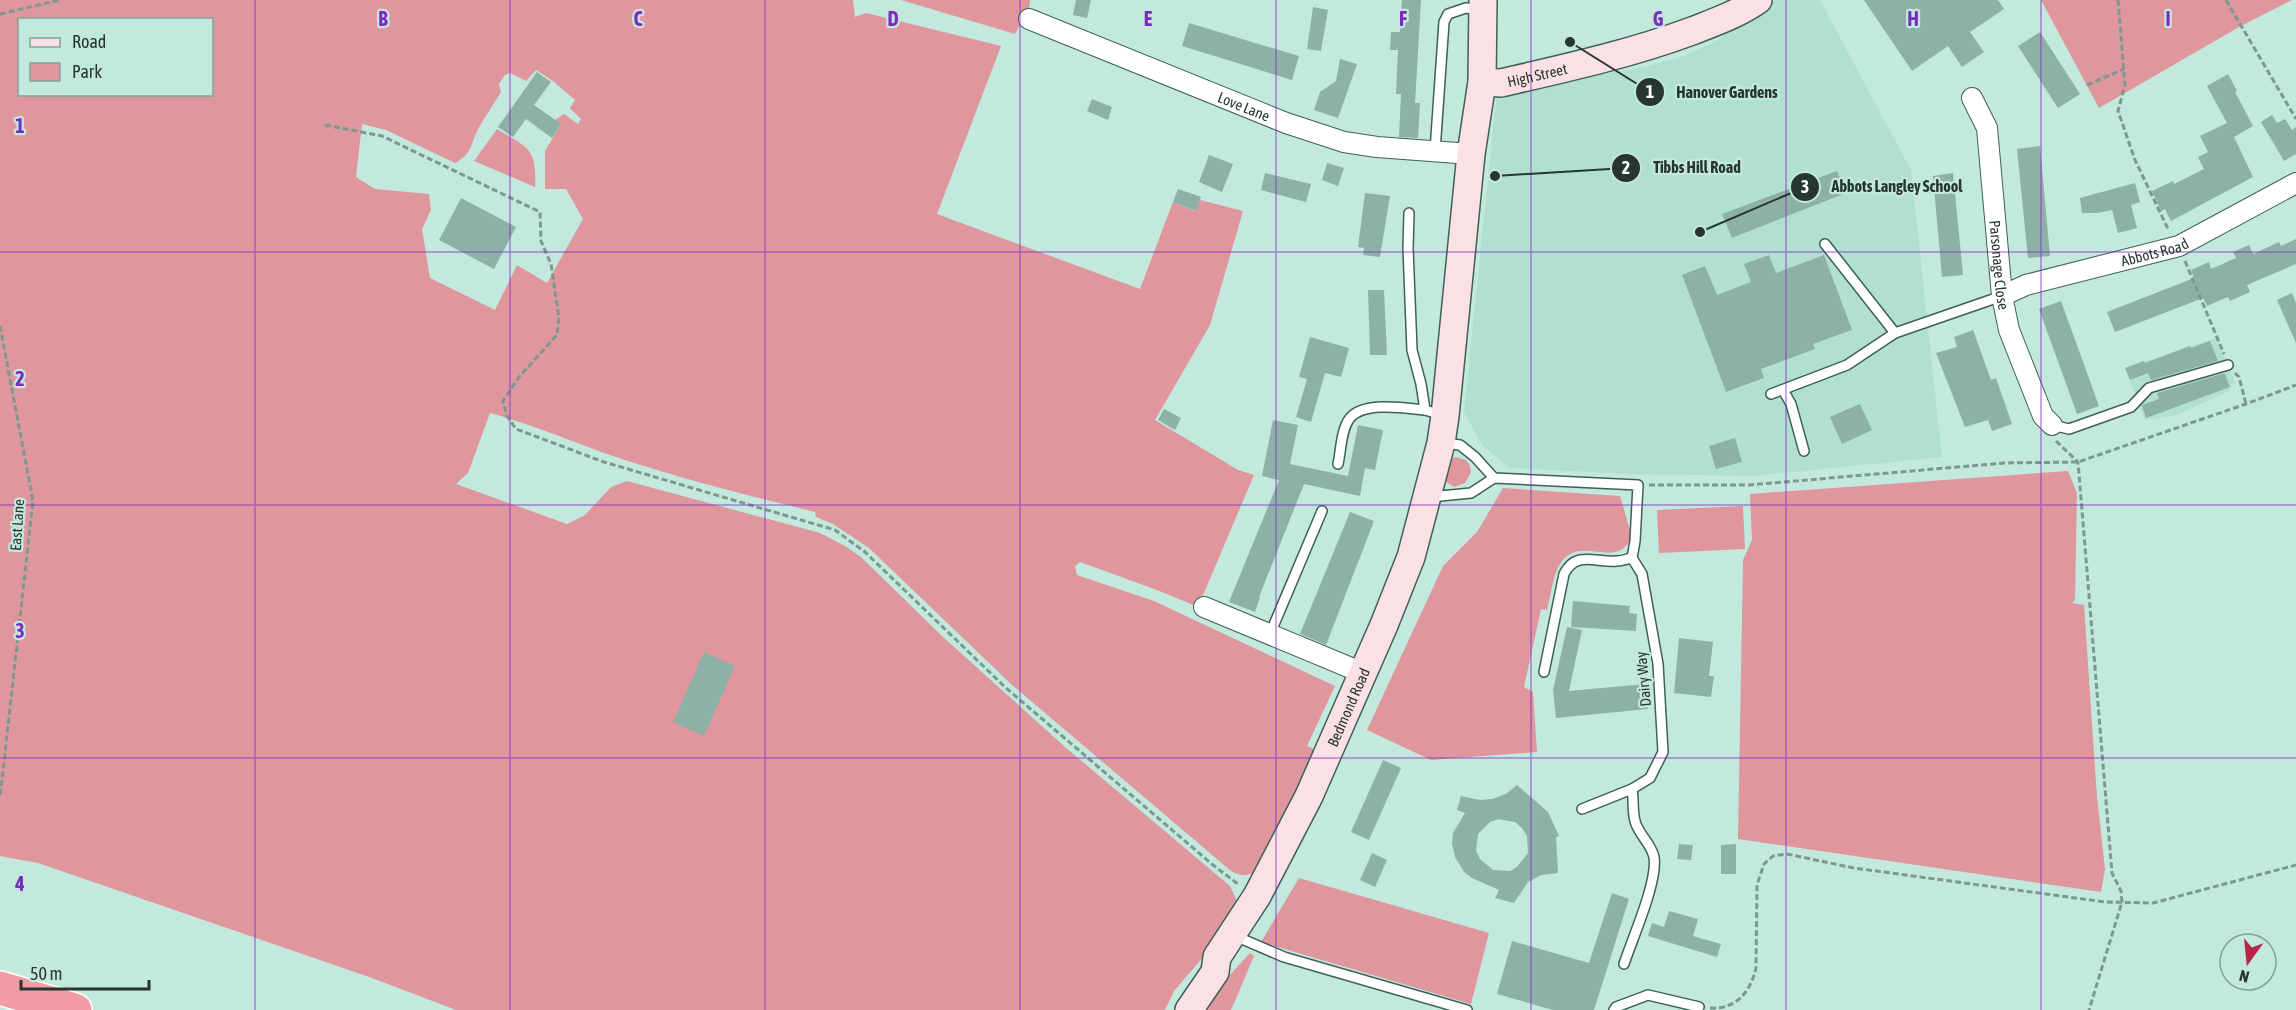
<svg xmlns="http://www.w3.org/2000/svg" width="2296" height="1010" font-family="'Asap Condensed',sans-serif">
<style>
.built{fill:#b1e0d3}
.green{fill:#df979d;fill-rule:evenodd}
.building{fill:#8db1a6;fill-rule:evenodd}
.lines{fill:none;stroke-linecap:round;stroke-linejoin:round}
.lane-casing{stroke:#3e6056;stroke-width:12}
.street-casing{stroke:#3e6056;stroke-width:22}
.secondary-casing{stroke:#3e6056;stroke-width:30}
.highway-casing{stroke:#fff;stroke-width:36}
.path{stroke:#7d9890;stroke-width:3;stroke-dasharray:6 3;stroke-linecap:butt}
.lane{stroke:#fff;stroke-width:9}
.street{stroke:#fff;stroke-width:20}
.secondary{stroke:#fbe1e4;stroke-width:27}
.highway{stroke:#f19ca4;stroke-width:33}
.grid{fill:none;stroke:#7b2cbf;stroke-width:1.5;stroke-opacity:0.55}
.labels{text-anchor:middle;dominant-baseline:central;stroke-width:4.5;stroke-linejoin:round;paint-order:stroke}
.street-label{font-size:15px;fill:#273631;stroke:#c3e8dd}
.grid-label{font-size:20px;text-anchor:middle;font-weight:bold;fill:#7b2cbf;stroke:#c3e8dd;stroke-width:4.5;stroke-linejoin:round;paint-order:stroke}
.leader{fill:none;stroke:#273631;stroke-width:2}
.callout-dot{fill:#273631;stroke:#c3e8dd;stroke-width:2}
.mark-label{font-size:18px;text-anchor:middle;font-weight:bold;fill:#fff}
.callout-label{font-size:16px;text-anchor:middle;font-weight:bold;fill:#273631;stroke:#c3e8dd;stroke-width:4.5;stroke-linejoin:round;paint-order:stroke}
</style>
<rect width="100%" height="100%" fill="#c3e8dd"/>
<!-- built -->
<g class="built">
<path d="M 1776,0 L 1820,0 L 1911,170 L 1942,457 L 1754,476 L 1632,474 L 1510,468 L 1482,445 L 1464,412 L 1496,99 L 1502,91 L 1645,67 L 1681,57 L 1713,43 Z"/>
<path d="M 2216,338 L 2235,382 L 2229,391 L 2177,415 L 2145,420 L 2125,368 Z"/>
</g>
<!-- green -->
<g class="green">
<path d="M 0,0 L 853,0 L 855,17 L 866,13 L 1001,46 L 937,214 L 1140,289 L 1173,202 L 1195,211 L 1200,200 L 1243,211 L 1210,325 L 1155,420 L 1238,470 L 1254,475 L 1198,607 L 1157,590 L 1080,562 L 1075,566 L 1077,575 L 1154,601 L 1335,686 L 1307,746 L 1321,752 L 1262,866 C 1251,876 1243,878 1231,871 L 1011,684 L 869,548 L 833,524 L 816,517 L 815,512 C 745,495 675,477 607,454 C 568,440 530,424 490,413 L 468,473 L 456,484 L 567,524 L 585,515 L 611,487 L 627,481 L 820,533 L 845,546 L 861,557 L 943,637 L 1065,747 L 1230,886 L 1239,905 L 1222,935 L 1174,991 L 1165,1010 L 456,1010 L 372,978 L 38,863 L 0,856 ZM 20,20 L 212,20 L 212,94 L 20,94 ZM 536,70 L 553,81 L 575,100 L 570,108 L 581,119 L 578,124 L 564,114 L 555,120 L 561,124 L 545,151 L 545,189 L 566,189 L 583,219 L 547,283 L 517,265 L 495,310 L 430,278 L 422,229 L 431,210 L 429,194 L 375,189 L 356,177 L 362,124 L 386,130 L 455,163 C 473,153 470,145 478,129 C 485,116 494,104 501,92 L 499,84 L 505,75 L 510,73 L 526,81 Z"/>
<path d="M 901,0 L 1030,0 L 1029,9 L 1015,34 Z"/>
<path d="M 2041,0 L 2292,0 L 2239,27 L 2099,108 Z"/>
<path d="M 497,129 C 528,148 537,148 535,187 L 474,161 Z"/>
<path d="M 1455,457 L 1466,460 L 1470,466 L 1471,472 L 1465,483 L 1454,487 L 1445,481 C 1445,472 1447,461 1455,457 Z"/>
<path d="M 2068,471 L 2077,493 L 2075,600 L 2072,603 L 2084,605 L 2097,797 L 2105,869 L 2101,892 L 1738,839 L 1743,560 L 1752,540 L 1750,494 Z"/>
<path d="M 1503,488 L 1620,496 L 1632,537 C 1616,571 1583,535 1562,561 C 1553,573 1551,595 1547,610 L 1541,609 L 1524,687 L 1533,692 L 1537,752 L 1431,760 L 1367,730 L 1443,566 L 1477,532 Z"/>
<path d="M 1743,506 L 1745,549 L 1659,553 L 1657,510 Z"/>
<path d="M 1299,878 L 1489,933 L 1471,1004 L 1261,942 Z"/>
<path d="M 1250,953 L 1254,956 L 1231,1010 L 1203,1010 L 1219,987 Z"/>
</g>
<!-- building -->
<g class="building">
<path d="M 1076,0 L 1091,0 L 1087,18 L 1073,15 Z"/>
<path d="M 1402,0 L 1421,0 L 1415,103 L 1420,103 L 1418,138 L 1399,137 L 1401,94 L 1396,94 L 1398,50 L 1390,50 L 1391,32 L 1400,32 Z"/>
<path d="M 1864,0 L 1998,0 L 2004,9 L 1970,32 L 1984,52 L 1962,67 L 1948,46 L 1912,71 Z"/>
<path d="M 1313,7 L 1328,10 L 1321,51 L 1307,49 Z"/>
<path d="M 1189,23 L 1299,56 L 1292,80 L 1182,46 Z"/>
<path d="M 2040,32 L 2080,94 L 2058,108 L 2018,46 Z"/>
<path d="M 1340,59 L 1357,64 L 1338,118 L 1314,110 L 1320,92 L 1336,81 Z"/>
<path d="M 537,72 L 551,82 L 534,105 L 561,124 L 552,138 L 526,119 L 513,137 L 498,127 Z"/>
<path d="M 2228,74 L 2237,91 L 2235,92 L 2253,126 L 2234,137 L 2253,177 L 2171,221 L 2165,209 L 2161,211 L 2152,191 L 2173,181 L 2174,184 L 2204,169 L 2198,157 L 2208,152 L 2200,136 L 2227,123 L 2207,86 Z"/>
<path d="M 1092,99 L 1112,107 L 1108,120 L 1087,111 Z"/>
<path d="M 2272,115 L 2277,123 L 2285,119 L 2292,130 L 2296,127 L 2296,154 L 2284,161 L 2261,122 Z"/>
<path d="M 2040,146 L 2050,256 L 2028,258 L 2017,149 Z"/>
<path d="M 1209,155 L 1233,164 L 1222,192 L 1199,182 Z"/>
<path d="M 1327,163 L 1344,168 L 1338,186 L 1322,180 Z"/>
<path d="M 1837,171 L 1846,193 L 1732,238 L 1722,214 Z"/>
<path d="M 1265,173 L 1311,184 L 1306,202 L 1261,190 Z"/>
<path d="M 1953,173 L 1963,275 L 1942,277 L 1933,176 Z"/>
<path d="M 2135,183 L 2140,202 L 2131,205 L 2137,228 L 2118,233 L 2112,210 L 2098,213 L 2082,213 L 2080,198 Z"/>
<path d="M 1178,189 L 1201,197 L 1196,211 L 1173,202 Z"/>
<path d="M 1365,193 L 1390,196 L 1380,257 L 1363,255 L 1364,248 L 1358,247 Z"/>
<path d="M 461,198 L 516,227 L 494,269 L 439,240 Z"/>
<path d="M 2296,239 L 2296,264 L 2247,285 L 2250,292 L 2230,301 L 2228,297 L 2207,306 L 2203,298 L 2115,332 L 2107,312 L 2194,278 L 2191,270 L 2209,262 L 2211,269 L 2236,258 L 2233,252 L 2249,245 L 2253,254 L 2279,242 L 2281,246 Z"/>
<path d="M 1769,255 L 1776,273 L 1824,255 L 1852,330 L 1813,344 L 1815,349 L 1761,369 L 1764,378 L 1726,392 L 1682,275 L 1705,266 L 1717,295 L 1751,282 L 1744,264 Z"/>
<path d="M 1368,290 L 1384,290 L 1387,355 L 1370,355 Z"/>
<path d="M 2292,293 L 2296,303 L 2296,343 L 2277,300 Z"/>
<path d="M 2061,301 L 2099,406 L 2077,414 L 2039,309 Z"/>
<path d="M 1973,330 L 1991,380 L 1996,378 L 2012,424 L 1992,431 L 1988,420 L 1965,427 L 1936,353 L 1957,347 L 1954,337 Z"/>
<path d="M 1310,337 L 1349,348 L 1341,377 L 1325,373 L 1311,422 L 1296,417 L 1307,379 L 1299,377 Z"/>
<path d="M 2210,341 L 2218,361 L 2151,380 L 2148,373 L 2130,380 L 2125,368 L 2144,361 L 2145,363 L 2190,346 L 2191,348 Z"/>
<path d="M 2222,374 L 2225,374 L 2230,387 L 2146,418 L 2142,405 L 2159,399 L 2157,393 Z"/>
<path d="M 1860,404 L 1872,430 L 1842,444 L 1830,417 Z"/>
<path d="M 1164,409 L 1181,418 L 1175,430 L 1158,420 Z"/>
<path d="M 1273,420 L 1298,425 L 1290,464 L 1348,476 L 1358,425 L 1383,430 L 1375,470 L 1365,468 L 1360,496 L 1304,484 L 1259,597 L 1260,597 L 1255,612 L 1229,602 L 1279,480 L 1262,476 Z"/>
<path d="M 1735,438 L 1742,462 L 1716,469 L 1709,446 Z"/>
<path d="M 1350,512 L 1374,521 L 1326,645 L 1300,634 Z"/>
<path d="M 1573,601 L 1630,606 L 1629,613 L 1637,614 L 1636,631 L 1571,627 Z"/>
<path d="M 1567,627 L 1582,630 L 1569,691 L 1645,684 L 1648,709 L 1556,718 L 1553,690 Z"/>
<path d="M 1679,638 L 1713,642 L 1709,676 L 1714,676 L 1711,697 L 1674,693 Z"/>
<path d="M 704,652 L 735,666 L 704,736 L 673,722 Z"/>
<path d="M 1383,760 L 1401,768 L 1369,840 L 1351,832 Z"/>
<path d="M 1517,785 L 1548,812 L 1559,836 L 1556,837 L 1558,873 L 1541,875 L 1528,882 L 1514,903 L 1495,898 L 1499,890 L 1472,878 L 1464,872 L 1455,857 L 1452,844 L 1453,833 L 1465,813 L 1457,810 L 1461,796 L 1480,800 L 1492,799 L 1506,794 ZM 1498,819 L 1515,822 L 1522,828 L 1527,836 L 1528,853 L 1517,867 L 1510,871 L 1493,870 L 1480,859 L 1476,851 L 1478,834 L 1490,822 Z"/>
<path d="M 1679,844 L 1693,845 L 1691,860 L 1677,859 Z"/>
<path d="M 1736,844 L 1736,874 L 1721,874 L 1721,845 Z"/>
<path d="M 1372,853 L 1387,860 L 1375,887 L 1360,880 Z"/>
<path d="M 1612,893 L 1629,899 L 1594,1010 L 1553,1010 L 1497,994 L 1512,941 L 1589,963 Z"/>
<path d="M 1669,911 L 1698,919 L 1693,936 L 1721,944 L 1717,957 L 1648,936 L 1652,923 L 1664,927 Z"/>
</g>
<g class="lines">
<defs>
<g id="lane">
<path d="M 1435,151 L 1444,22 L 1448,14 L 1466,8 L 1480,10"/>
<path d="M 1409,213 L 1408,248 L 1412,350 L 1421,384 L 1425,410 L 1442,415"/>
<path d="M 1825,244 L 1895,333"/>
<path d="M 1783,390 L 1791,404 L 1804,451"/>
<path d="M 1771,394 L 1847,365 L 1895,333 L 2002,296"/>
<path d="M 2052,425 L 2069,429 L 2131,407 L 2149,388 L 2228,365"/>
<path d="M 1444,443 L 1460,445 L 1475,457 L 1494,478"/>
<path d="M 1338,464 C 1341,451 1341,429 1350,418 C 1364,401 1405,408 1425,410"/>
<path d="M 1430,497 L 1471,493 L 1494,478 L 1638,485 L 1635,541 L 1632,558 L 1642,574 L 1658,664 L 1663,752 L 1650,778 L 1632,789 C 1634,799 1632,811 1635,821 C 1638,834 1651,843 1654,857 C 1658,882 1632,939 1624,964"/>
<path d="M 1270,634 L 1322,511"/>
<path d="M 1544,672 L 1564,574 C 1576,550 1596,563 1617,561 C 1622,561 1627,559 1632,558"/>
<path d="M 1582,809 L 1632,789"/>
<path d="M 1235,936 L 1284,957 L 1467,1010"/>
<path d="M 1614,1010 L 1616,1007 L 1648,995 L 1699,1007"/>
</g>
<g id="street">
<path id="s1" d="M 1029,19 L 1286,123 L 1344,142 L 1377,147 L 1471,154"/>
<path id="s2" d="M 1972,98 L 1987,128 L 2002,296 L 2009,330 L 2043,416 L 2052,425"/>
<path id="s3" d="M 2002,296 L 2026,285 L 2179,246 L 2296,183"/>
<path d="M 1204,607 L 1363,673"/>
</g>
<g id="secondary">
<path id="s4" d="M 1482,82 L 1501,83 C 1566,68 1630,54 1692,31 C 1715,22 1738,14 1758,0"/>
<path id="s5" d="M 1189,1010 L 1215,972 L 1217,957 L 1257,896 L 1309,796 L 1384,625 L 1411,557 L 1441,443 L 1445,416 L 1471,154 L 1482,82 L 1483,0"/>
</g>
<path id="highway" d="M 0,988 L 75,1010"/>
</defs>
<!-- lane casing -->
<use href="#lane" class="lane-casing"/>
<!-- street casing -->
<use href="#street" class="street-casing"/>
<!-- secondary casing -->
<use href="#secondary" class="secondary-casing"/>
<!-- highway casing -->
<use href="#highway" class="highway-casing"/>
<!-- path -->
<g class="path">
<path d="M 2118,0 L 2125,85 L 2118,111 L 2135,160 L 2169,231"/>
<path d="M 2226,0 L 2296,119"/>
<path d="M 0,14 L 60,0"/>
<path d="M 2087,85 L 2124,69"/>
<path d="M 325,125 L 382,136 L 540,212 L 541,241 L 551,264 L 559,318 L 557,335 L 519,377 L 503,401 L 507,416 L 516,429 L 604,462 L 835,530 L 865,552 L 1006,688 L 1213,865 L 1238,884"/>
<path d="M 2185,261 L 2224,354"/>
<path d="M 0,326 L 33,501 L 0,798"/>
<path d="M 2235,373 L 2239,377 L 2246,404"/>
<path d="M 2056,441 L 2078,462 L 2112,873 L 2121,891 L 2122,902 L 2089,1010"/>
<path d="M 1649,485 L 1749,485 L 2004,463 L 2078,462 L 2246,404 L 2296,385"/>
<path d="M 1710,1008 C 1736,1010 1751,991 1756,968 L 1757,885 L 1764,864 L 1773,856 L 1787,854 L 1854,868 L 2105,902 L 2153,903 L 2296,865"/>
</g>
<!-- lane -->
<use href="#lane" class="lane"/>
<!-- street -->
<use href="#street" class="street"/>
<!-- secondary -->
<use href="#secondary" class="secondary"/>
<!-- highway -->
<use href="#highway" class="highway"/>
</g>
<!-- grid -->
<path class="grid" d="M 255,0 L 255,1010M 510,0 L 510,1010M 765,0 L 765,1010M 1020,0 L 1020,1010M 1276,0 L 1276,1010M 1531,0 L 1531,1010M 1786,0 L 1786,1010M 2041,0 L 2041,1010M 0,252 L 2296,252M 0,505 L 2296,505M 0,758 L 2296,758"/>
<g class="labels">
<!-- street labels -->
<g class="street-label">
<text stroke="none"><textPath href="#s4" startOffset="56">High Street</textPath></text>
<text stroke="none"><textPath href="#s1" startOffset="232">Love Lane</textPath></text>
<text stroke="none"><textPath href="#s3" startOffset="159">Abbots Road</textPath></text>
<text stroke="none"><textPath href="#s2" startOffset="171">Parsonage Close</textPath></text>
<text transform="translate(17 525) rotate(-86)">East Lane</text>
<text transform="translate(1643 679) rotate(-95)">Dairy Way</text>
<text stroke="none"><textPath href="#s5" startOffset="344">Bedmond Road</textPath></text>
</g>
</g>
<g class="grid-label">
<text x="383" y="26">B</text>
<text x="638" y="26">C</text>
<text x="893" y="26">D</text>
<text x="1148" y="26">E</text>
<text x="1403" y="26">F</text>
<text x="1658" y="26">G</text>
<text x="1913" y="26">H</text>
<text x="2168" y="26">I</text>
<text x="20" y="133">1</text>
<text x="20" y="386">2</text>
<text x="20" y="638">3</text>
<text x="20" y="891">4</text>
</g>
<!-- callouts -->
<path class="leader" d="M1570 42L1650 92M1495 176L1626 168M1700 232L1805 187"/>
<g class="callout-dot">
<circle cx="1570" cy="42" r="6"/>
<circle cx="1495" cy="176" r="6"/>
<circle cx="1700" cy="232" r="6"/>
<circle cx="1650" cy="92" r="15"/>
<circle cx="1626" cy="168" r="15"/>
<circle cx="1805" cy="187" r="15"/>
</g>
<g class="mark-label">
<text x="1650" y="98">1</text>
<text x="1626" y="174">2</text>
<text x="1805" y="193">3</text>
</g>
<g class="callout-label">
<text x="1727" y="98">Hanover Gardens</text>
<text x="1697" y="173">Tibbs Hill Road</text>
<text x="1897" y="192">Abbots Langley School</text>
</g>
<!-- legend -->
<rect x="18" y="18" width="195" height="78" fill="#c3e8dd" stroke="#85a198" stroke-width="1.5"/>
<rect x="30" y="38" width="30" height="9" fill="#fbe1e4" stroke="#85a198" stroke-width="1.5"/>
<text x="72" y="48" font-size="18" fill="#273631">Road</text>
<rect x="30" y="63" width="30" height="18" fill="#df979d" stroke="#85a198" stroke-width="1.5"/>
<text x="72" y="78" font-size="18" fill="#273631">Park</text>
<!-- north arrow -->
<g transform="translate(2248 962) rotate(195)"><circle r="28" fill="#c3e8dd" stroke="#85a198" stroke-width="1.5"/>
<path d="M0-4.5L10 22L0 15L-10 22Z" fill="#b72648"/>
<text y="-9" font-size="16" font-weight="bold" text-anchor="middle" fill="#273631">N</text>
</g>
<!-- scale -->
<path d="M21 980v9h128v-9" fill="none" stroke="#273631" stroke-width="3"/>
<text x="30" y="980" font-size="18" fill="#273631" stroke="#c3e8dd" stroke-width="4.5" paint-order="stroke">50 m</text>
</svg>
